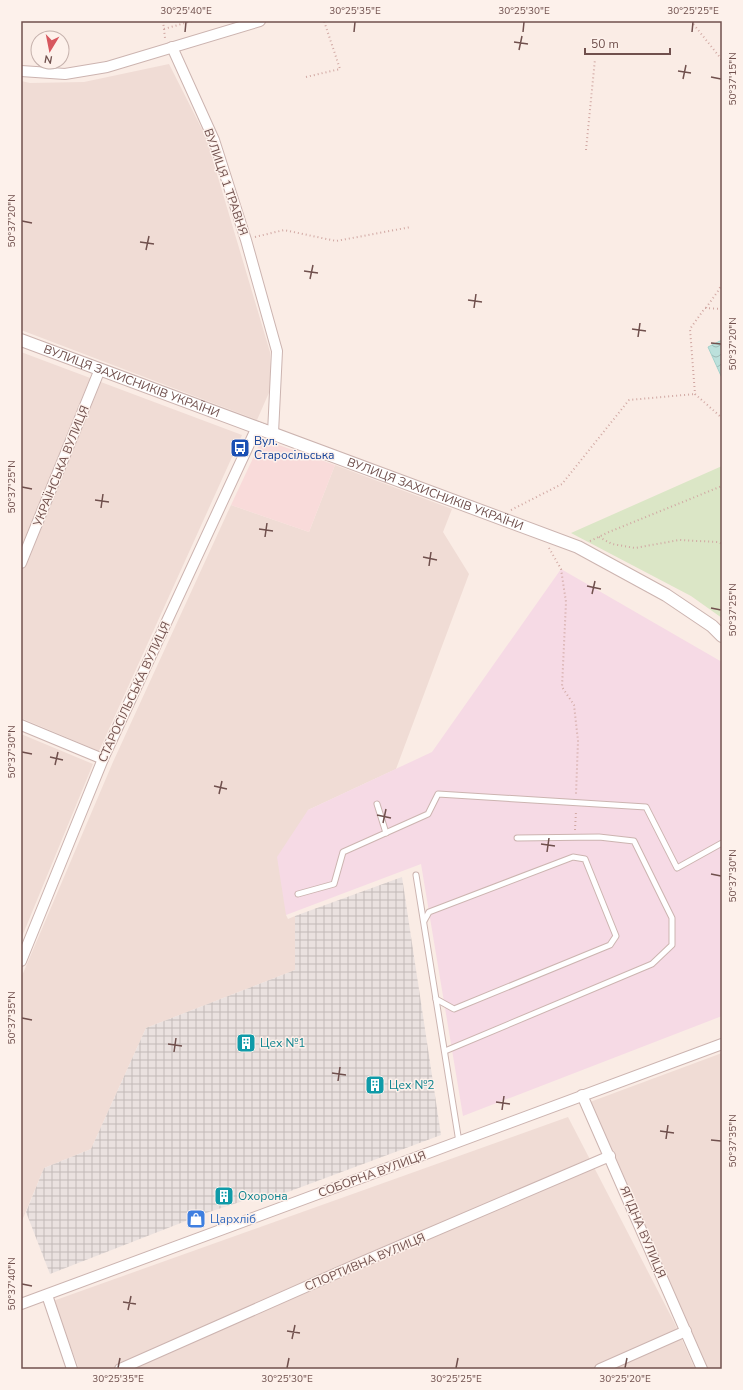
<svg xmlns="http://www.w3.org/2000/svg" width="743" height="1390" font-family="'Nunito Sans',sans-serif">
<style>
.residential{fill:#f0dcd5}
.commercial{fill:#f9dbda}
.industrial{fill:url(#industrial-grid)}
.medical{fill:#f6dae5}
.park{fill:#dbe6c6}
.water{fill:url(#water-waves);stroke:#a4d2cc}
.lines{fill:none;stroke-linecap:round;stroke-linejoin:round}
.service-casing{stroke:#ccb4b0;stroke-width:7}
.minor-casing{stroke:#ccb4b0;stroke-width:12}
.tertiary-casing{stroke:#ccb4b0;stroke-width:14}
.path{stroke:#d1a8a3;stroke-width:2;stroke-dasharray:1 3;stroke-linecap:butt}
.service{stroke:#fff;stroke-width:5}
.minor{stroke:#fff;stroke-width:10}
.tertiary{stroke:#fff;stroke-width:12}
.ticks{fill:none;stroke:#70504d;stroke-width:1.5}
.labels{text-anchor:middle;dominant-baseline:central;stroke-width:3;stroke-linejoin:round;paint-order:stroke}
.street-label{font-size:12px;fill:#70504d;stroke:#fdf1eb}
.transit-label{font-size:12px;fill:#164399;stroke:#fdf1eb;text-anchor:start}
.culture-label{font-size:12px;fill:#0d838f;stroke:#fdf1eb;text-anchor:start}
.shop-label{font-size:12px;fill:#366cbe;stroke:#fdf1eb;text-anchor:start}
.neatline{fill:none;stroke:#70504d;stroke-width:1.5}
.ticks-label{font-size:10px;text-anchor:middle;fill:#70504d}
</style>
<defs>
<pattern id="industrial-grid" width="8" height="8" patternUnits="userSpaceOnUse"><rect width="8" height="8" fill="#eae1df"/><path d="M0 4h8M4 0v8" fill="none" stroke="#c2b9b7"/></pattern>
<pattern id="water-waves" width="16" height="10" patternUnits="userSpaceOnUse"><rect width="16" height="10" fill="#bce1dc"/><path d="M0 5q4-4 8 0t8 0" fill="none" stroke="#9db9b5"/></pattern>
</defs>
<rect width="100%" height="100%" fill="#faece5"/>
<!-- residential -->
<g class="residential">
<path d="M 169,64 L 206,137 L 270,352 L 271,388 L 257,420 L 21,330 L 21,81 L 30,83 L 84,82 Z"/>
<path d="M 21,352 L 242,435 L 99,751 L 21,718 Z"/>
<path d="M 335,465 L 452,509 L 443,532 L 469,574 L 396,769 L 308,810 L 286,915 L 288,919 L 295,916 L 295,970 L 146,1028 L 91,1149 L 44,1168 L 21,1223 L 21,978 L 113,762 L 231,505 L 309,532 Z"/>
<path d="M 21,734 L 93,764 L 21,939 Z"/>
<path d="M 722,1053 L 722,1369 L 707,1369 L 590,1102 Z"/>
<path d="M 568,1117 L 674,1322 L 695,1369 L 79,1369 L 53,1301 Z"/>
</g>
<!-- commercial -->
<path class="commercial" d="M 262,439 L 335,465 L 309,532 L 231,505 Z"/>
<!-- industrial -->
<path class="industrial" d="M 402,877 L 441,1135 L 269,1199 L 246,1200 L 209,1212 L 50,1274 L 26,1212 L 44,1168 L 91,1149 L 146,1028 L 295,970 L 295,916 Z"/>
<!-- medical -->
<path class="medical" d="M 561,569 L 722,662 L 722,1016 L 463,1116 L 421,864 L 286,915 L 277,857 L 308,810 L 432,752 Z"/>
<!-- park -->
<path class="park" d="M 722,466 L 722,618 L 691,596 L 571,533 Z"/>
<!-- water -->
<path class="water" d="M 722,340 L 722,378 L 708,347 Z"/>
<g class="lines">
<defs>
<g id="service">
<path d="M 377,804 L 386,833"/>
<path d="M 416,875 L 459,1142"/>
<path d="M 298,894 L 334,884 L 343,852 L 428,814 L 438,794 L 646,807 L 677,868 L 722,843"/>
<path d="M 424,921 L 429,912 L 573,857 L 585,859 L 616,936 L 610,945 L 454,1009 L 436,999"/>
<path d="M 445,1051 L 652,964 L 672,945 L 672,918 L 634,841 L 599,837 L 517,838"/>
</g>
<g id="minor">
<path d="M 21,71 L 65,74 L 107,67 L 260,21"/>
<path d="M 21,563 L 100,369"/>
<path d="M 21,725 L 103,759"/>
<path d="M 21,961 L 103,759 L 257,427 L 273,433 L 277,351 L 246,240 L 214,140 L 172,47"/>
<path d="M 582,1095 L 702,1369"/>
<path d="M 47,1295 L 72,1369"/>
<path d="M 21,1304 L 722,1044"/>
<path d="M 120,1369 L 362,1262 L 610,1156"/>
<path d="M 600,1369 L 686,1331"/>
</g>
<g id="tertiary">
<path id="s1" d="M 21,340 L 578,547 L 666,595 L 712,626 L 722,636"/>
</g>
</defs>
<!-- service casing -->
<use href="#service" class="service-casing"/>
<!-- minor casing -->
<use href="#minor" class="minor-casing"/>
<!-- tertiary casing -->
<use href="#tertiary" class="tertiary-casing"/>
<!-- path -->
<g class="path">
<path d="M 163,21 L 165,38"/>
<path d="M 691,21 L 722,60"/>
<path d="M 164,29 L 192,21"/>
<path d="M 306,77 L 340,69 L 324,21"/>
<path d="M 586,150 L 595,59"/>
<path d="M 255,237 L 284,230 L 336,241 L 411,227"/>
<path d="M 706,308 L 718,291 L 722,284"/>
<path d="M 722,309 L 705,308 L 690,329 L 695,394 L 722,418"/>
<path d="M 511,510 L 562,484 L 629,400 L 695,394"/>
<path d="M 599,537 L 612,544 L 635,548 L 679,540 L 718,542 L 722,544"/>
<path d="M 590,541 L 609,532 L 722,486"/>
<path d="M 549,548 L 561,569 L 566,602 L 562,687 L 574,705 L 578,741 L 576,794"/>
<path d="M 575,830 L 576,811"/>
</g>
<!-- service -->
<use href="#service" class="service"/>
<!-- minor -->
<use href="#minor" class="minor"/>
<!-- tertiary -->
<use href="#tertiary" class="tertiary"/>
</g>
<!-- ticks -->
<path class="ticks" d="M 185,32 L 186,22M 354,32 L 355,22M 523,32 L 524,22M 692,32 L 693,22M 514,42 L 528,44M 519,50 L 522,36M 678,71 L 691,73M 711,77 L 721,79M 683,79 L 686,65M 22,221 L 32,223M 140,242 L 154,244M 146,250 L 149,236M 304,271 L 318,273M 310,279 L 313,265M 468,300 L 482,302M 474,308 L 476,294M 632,329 L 646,331M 638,337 L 640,323M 711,343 L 721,344M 22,487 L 32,489M 95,500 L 109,502M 101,508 L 103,494M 259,529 L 273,531M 265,537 L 267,523M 423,557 L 437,560M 429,566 L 431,552M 587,586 L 601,589M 592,594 L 595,581M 711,608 L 721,610M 22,752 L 32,754M 50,757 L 63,760M 55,765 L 58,752M 214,786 L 227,789M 219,794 L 222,781M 377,815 L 391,818M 383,823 L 386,809M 541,844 L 555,846M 547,852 L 549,838M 711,874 L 721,876M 22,1018 L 32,1020M 168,1044 L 182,1046M 174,1052 L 176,1038M 332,1073 L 346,1075M 338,1081 L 340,1067M 496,1102 L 510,1104M 502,1110 L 504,1096M 660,1131 L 674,1133M 666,1139 L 668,1125M 711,1140 L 721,1141M 22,1284 L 32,1286M 123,1302 L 136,1304M 128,1310 L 131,1296M 287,1331 L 300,1333M 292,1339 L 295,1325M 118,1368 L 120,1358M 287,1368 L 289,1358M 456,1368 L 458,1358M 625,1368 L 627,1358"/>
<!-- icons -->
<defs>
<symbol id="bus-square" viewBox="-11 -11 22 22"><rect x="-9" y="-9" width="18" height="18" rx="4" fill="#1a4fb4" stroke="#fdf1eb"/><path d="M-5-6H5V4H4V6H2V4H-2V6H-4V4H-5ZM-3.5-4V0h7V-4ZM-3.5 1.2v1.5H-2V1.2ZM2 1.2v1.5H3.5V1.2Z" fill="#fff"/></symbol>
<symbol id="building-square" viewBox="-11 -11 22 22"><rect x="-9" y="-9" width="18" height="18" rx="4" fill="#0f9aa8" stroke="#fdf1eb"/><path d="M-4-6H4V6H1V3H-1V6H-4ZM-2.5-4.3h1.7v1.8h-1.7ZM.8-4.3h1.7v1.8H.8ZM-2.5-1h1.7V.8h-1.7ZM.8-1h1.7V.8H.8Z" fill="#fff"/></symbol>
<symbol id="shop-square" viewBox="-11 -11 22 22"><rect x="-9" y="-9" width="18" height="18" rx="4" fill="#3f7fe0" stroke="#fdf1eb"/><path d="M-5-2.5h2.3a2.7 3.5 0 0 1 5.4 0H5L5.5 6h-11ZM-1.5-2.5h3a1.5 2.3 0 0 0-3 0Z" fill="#fff"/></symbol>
</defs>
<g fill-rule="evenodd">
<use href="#bus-square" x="229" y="437" width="22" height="22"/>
<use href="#building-square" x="235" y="1032" width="22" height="22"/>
<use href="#building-square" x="364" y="1074" width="22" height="22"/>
<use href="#building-square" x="213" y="1185" width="22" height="22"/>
<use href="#shop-square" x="185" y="1208" width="22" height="22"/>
</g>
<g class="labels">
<!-- street labels -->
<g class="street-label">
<text transform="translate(226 182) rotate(71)">ВУЛИЦЯ 1 ТРАВНЯ</text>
<text stroke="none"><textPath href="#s1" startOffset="118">ВУЛИЦЯ ЗАХИСНИКІВ УКРАЇНИ</textPath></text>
<text transform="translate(61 466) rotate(-68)">УКРАЇНСЬКА ВУЛИЦЯ</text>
<text stroke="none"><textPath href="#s1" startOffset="442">ВУЛИЦЯ ЗАХИСНИКІВ УКРАЇНИ</textPath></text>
<text transform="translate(134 692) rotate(-65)">СТАРОСІЛЬСЬКА ВУЛИЦЯ</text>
<text transform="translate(372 1174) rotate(-20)">СОБОРНА ВУЛИЦЯ</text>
<text transform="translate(643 1232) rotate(67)">ЯГІДНА ВУЛИЦЯ</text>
<text transform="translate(365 1262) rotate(-23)">СПОРТИВНА ВУЛИЦЯ</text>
</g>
<!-- transit labels -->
<g class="transit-label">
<text x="254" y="441">Вул.<tspan x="254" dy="14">Старосільська</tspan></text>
</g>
<!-- culture labels -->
<g class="culture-label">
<text x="260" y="1043">Цех №1</text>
<text x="389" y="1085">Цех №2</text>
<text x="238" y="1196">Охорона</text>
</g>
<!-- shop labels -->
<g class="shop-label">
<text x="210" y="1219">Цархліб</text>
</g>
</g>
<!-- border -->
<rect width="743" height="1390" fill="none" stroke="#fdf1eb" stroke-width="44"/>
<!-- north arrow -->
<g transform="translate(50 50) rotate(190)"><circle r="19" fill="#fdf1eb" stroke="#c5b1ac"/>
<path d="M0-3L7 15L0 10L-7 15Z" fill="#d7585f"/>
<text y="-6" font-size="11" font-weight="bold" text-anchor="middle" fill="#70504d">N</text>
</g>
<!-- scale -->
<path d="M585 48v6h85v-6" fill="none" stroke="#70504d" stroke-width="2"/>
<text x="591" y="48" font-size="12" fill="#70504d" stroke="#fdf1eb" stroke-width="3" paint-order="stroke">50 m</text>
<rect x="22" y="22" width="699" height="1346" class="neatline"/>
<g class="ticks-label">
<text x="186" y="14">30°25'40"E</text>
<text x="355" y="14">30°25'35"E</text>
<text x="524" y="14">30°25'30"E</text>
<text x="693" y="14">30°25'25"E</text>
<text transform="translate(732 79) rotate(-90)" y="4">50°37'15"N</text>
<text transform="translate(11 221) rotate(-90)" y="4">50°37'20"N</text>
<text transform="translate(732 344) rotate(-90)" y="4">50°37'20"N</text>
<text transform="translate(11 487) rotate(-90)" y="4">50°37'25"N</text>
<text transform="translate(732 610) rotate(-90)" y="4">50°37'25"N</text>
<text transform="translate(11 752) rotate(-90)" y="4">50°37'30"N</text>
<text transform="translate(732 876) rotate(-90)" y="4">50°37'30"N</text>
<text transform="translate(11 1018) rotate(-90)" y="4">50°37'35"N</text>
<text transform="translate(732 1141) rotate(-90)" y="4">50°37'35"N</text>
<text transform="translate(11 1284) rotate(-90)" y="4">50°37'40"N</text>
<text x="118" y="1382">30°25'35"E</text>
<text x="287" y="1382">30°25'30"E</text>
<text x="456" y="1382">30°25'25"E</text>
<text x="625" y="1382">30°25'20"E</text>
</g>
</svg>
